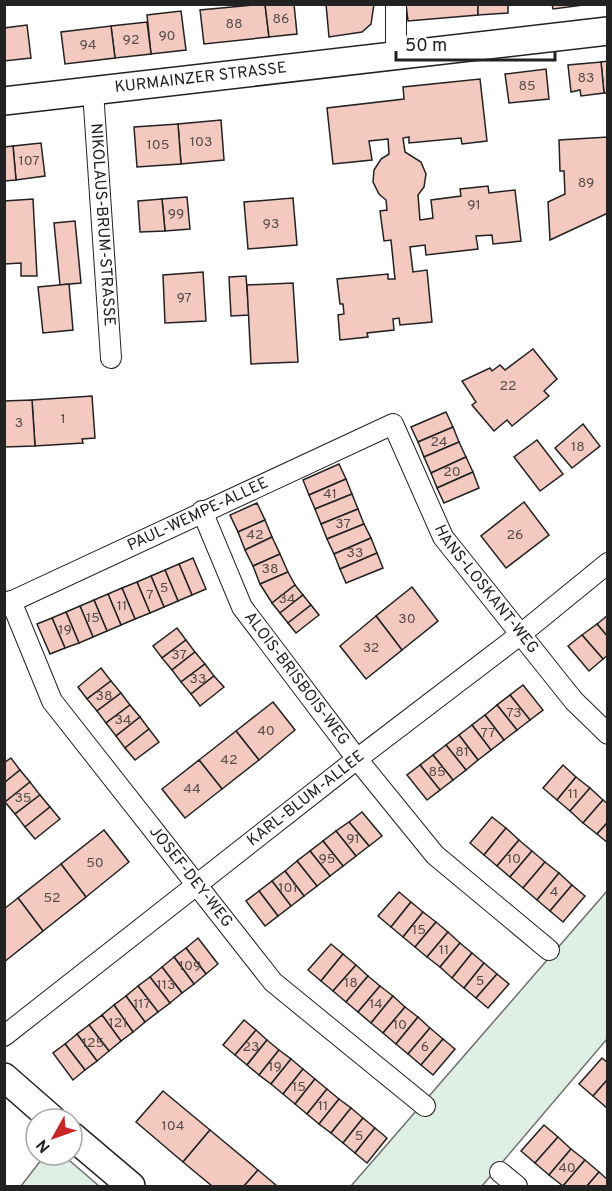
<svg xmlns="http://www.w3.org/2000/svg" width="612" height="1191" font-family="Overpass,sans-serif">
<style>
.green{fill:#e0efe3;stroke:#6f6f6f;stroke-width:1.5}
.building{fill:#f3c9c0;stroke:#222;stroke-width:1.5}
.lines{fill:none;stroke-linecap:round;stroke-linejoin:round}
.street-casing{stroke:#222;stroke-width:22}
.secondary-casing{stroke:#222;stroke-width:30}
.street{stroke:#fff;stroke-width:20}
.secondary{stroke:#fff;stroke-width:27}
.labels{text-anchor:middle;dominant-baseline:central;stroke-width:4.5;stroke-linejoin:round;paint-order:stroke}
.number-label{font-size:14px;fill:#564c4a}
.street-label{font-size:16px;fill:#222;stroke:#fff}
</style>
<rect width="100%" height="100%" fill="#fff"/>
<!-- green -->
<g class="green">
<path d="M 607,891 L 607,1039 L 482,1186 L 351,1186 Z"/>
<path d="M 45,1155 L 63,1155 L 99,1186 L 21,1186 Z"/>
</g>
<!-- building -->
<g class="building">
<path d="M 265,4 L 269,37 L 204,44 L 200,10 Z"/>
<path d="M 265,4 L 294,4 L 297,34 L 269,37 Z"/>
<path d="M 326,4 L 374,4 L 371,24 L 362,32 L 329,37 Z"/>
<path d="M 406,4 L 478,4 L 478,15 L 408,21 Z"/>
<path d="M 478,4 L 508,4 L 508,13 L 478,15 Z"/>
<path d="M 552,4 L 591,4 L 553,9 Z"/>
<path d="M 181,11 L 186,50 L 151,54 L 147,15 Z"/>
<path d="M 147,22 L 151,54 L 115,58 L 111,26 Z"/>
<path d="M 27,25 L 31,58 L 4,61 L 4,28 Z"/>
<path d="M 111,26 L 115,58 L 65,64 L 61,32 Z"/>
<path d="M 608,61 L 608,93 L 604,93 L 601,62 Z"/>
<path d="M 601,62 L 604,93 L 581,96 L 580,90 L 571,92 L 568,65 Z"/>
<path d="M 546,69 L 549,99 L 509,103 L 505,74 Z"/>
<path d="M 480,79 L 487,141 L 462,144 L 461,138 L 409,143 L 409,137 L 403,138 L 405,152 L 421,162 L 426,174 L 424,187 L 418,195 L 420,220 L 433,218 L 431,200 L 461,196 L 460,189 L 488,186 L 489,193 L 515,190 L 521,241 L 493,244 L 492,235 L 476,236 L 478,249 L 426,255 L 425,245 L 410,247 L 413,272 L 427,270 L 432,322 L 400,325 L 399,318 L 393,319 L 394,330 L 367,333 L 368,337 L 340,340 L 338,315 L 344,314 L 343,304 L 340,304 L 337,279 L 388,274 L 388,279 L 395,279 L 391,240 L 384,241 L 380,211 L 387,210 L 386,200 L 379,194 L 373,182 L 374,170 L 381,159 L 389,154 L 388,139 L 369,141 L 372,160 L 333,164 L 327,108 L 404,99 L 403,87 Z"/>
<path d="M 221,120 L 224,160 L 181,164 L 178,124 Z"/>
<path d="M 178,124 L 181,164 L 137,167 L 134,127 Z"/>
<path d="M 608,137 L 608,213 L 550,240 L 548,202 L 565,194 L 564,171 L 560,171 L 559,140 Z"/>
<path d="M 41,143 L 45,176 L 16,180 L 13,146 Z"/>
<path d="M 13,146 L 16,180 L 4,181 L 4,147 Z"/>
<path d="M 187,197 L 190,229 L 165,231 L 162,199 Z"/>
<path d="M 293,198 L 297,245 L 248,249 L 244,202 Z"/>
<path d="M 33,199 L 37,276 L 21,276 L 21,263 L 5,264 L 4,201 Z"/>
<path d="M 162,199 L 165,231 L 140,232 L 138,201 Z"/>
<path d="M 75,221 L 81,283 L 60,285 L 54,223 Z"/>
<path d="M 203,272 L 206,321 L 165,323 L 163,275 Z"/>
<path d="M 246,276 L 249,315 L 231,316 L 229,277 Z"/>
<path d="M 293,283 L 298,362 L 251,364 L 247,285 Z"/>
<path d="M 69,284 L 73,330 L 43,333 L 38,287 Z"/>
<path d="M 533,349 L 557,379 L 544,391 L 549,396 L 512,426 L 507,420 L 494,431 L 472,405 L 476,402 L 462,381 L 490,368 L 492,371 L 500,365 L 505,370 Z"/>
<path d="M 92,396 L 95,438 L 82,439 L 83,443 L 35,446 L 32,400 Z"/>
<path d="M 32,400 L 35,446 L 4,447 L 4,401 Z"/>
<path d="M 446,412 L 453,427 L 418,442 L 411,427 Z"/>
<path d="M 583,424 L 600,446 L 572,468 L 555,448 Z"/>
<path d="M 453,427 L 459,442 L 424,457 L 418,442 Z"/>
<path d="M 537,440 L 563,474 L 540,491 L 514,457 Z"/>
<path d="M 459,442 L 466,457 L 431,473 L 424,457 Z"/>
<path d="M 466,457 L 473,472 L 437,488 L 431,473 Z"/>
<path d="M 339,464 L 346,479 L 309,495 L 303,480 Z"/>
<path d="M 473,472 L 479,488 L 444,503 L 437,488 Z"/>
<path d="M 346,479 L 352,494 L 315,509 L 309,495 Z"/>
<path d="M 352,494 L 358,509 L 321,524 L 315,509 Z"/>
<path d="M 524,502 L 549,535 L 506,568 L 481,536 Z"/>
<path d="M 257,503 L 265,520 L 238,532 L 230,515 Z"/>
<path d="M 358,509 L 364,524 L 327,539 L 321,524 Z"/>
<path d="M 265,520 L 272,537 L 245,550 L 238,532 Z"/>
<path d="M 364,524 L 371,538 L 334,554 L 327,539 Z"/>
<path d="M 272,537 L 280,554 L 253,566 L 245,550 Z"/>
<path d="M 371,538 L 377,553 L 340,569 L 334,554 Z"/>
<path d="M 377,553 L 383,568 L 346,583 L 340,569 Z"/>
<path d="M 280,554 L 288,572 L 260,584 L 253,566 Z"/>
<path d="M 193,558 L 206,589 L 192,595 L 179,564 Z"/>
<path d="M 179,564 L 192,595 L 178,601 L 165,570 Z"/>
<path d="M 165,570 L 178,601 L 164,607 L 151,576 Z"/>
<path d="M 288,572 L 295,585 L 272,603 L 260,584 Z"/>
<path d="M 151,576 L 164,607 L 150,613 L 137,582 Z"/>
<path d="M 137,582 L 150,613 L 135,619 L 122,588 Z"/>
<path d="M 295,585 L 303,595 L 280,613 L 272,603 Z"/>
<path d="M 412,587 L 438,621 L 402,650 L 376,616 Z"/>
<path d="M 122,588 L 135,619 L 121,625 L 108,594 Z"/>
<path d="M 108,594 L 121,625 L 107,631 L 94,600 Z"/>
<path d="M 303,595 L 311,605 L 288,623 L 280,613 Z"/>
<path d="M 94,600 L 107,631 L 93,637 L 80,606 Z"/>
<path d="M 311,605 L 319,615 L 296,633 L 288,623 Z"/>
<path d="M 80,606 L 93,637 L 79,643 L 66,612 Z"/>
<path d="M 66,612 L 79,643 L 65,648 L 52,618 Z"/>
<path d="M 608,615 L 608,637 L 597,624 Z"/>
<path d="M 376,616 L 402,650 L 366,679 L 340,646 Z"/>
<path d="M 52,618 L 65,648 L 50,654 L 37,624 Z"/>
<path d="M 597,624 L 608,637 L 608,655 L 603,659 L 582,635 Z"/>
<path d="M 177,628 L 186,640 L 162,658 L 153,646 Z"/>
<path d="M 582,635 L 603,659 L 589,671 L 568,646 Z"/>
<path d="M 186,640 L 195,652 L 172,670 L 162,658 Z"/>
<path d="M 195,652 L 205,664 L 181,682 L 172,670 Z"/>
<path d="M 205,664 L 214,676 L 191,694 L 181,682 Z"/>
<path d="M 101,668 L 111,681 L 87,699 L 78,687 Z"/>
<path d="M 214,676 L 224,687 L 200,706 L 191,694 Z"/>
<path d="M 111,681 L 121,693 L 97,711 L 87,699 Z"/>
<path d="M 523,685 L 543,710 L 530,720 L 510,695 Z"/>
<path d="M 121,693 L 130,705 L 106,723 L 97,711 Z"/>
<path d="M 510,695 L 530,720 L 517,730 L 497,705 Z"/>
<path d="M 273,702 L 295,730 L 259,760 L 236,731 Z"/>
<path d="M 130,705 L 140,717 L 116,736 L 106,723 Z"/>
<path d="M 497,705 L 517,730 L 504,740 L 485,715 Z"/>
<path d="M 485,715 L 504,740 L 491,750 L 472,725 Z"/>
<path d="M 140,717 L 149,729 L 125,748 L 116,736 Z"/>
<path d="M 472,725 L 491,750 L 478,760 L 459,735 Z"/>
<path d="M 149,729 L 159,742 L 135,760 L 125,748 Z"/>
<path d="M 236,731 L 259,760 L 222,789 L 199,760 Z"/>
<path d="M 459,735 L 478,760 L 466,770 L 446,745 Z"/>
<path d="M 446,745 L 466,770 L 453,780 L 433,755 Z"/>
<path d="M 433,755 L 453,780 L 440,790 L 420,765 Z"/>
<path d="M 11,758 L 20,770 L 4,783 L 4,763 Z"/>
<path d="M 199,760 L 222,789 L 185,818 L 162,789 Z"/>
<path d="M 420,765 L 440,790 L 427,800 L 407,775 Z"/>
<path d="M 563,765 L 576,777 L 557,800 L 543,788 Z"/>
<path d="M 20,770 L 30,782 L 5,802 L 4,783 Z"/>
<path d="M 576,777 L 590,788 L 570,811 L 557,800 Z"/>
<path d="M 30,782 L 40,795 L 15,814 L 5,802 Z"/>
<path d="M 590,788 L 603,800 L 583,823 L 570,811 Z"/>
<path d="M 40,795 L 50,807 L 25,827 L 15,814 Z"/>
<path d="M 603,800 L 608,804 L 608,822 L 597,834 L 583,823 Z"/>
<path d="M 50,807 L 60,819 L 35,839 L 25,827 Z"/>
<path d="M 362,812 L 382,836 L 369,846 L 349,822 Z"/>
<path d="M 492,817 L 506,828 L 484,855 L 470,843 Z"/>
<path d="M 349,822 L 369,846 L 356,856 L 336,831 Z"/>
<path d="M 608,822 L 608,843 L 597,834 Z"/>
<path d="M 506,828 L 519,840 L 497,866 L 484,855 Z"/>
<path d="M 104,830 L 129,862 L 86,897 L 61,864 Z"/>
<path d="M 336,831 L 356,856 L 343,866 L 323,841 Z"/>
<path d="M 519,840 L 532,851 L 510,877 L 497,866 Z"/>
<path d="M 323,841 L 343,866 L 330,876 L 310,851 Z"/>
<path d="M 310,851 L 330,876 L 317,886 L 297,861 Z"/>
<path d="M 532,851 L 545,862 L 523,888 L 510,877 Z"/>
<path d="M 297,861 L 317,886 L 304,896 L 285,871 Z"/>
<path d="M 545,862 L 559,873 L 537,900 L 523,888 Z"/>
<path d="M 61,864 L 86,897 L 43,931 L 18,898 Z"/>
<path d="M 285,871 L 304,896 L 291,906 L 272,881 Z"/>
<path d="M 559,873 L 572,885 L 550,911 L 537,900 Z"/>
<path d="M 272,881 L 291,906 L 278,916 L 259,891 Z"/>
<path d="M 572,885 L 585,896 L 563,922 L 550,911 Z"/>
<path d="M 259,891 L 278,916 L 265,926 L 246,901 Z"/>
<path d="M 399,892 L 411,902 L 391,927 L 378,916 Z"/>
<path d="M 18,898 L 43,931 L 4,962 L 4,909 Z"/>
<path d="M 411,902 L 423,912 L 403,937 L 391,927 Z"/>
<path d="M 423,912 L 436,922 L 415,947 L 403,937 Z"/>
<path d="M 436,922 L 448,932 L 427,957 L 415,947 Z"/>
<path d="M 448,932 L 460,943 L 440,967 L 427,957 Z"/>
<path d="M 198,938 L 218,964 L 206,974 L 186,948 Z"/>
<path d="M 460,943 L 472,953 L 452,978 L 440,967 Z"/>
<path d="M 331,944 L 343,954 L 321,981 L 308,970 Z"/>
<path d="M 186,948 L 206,974 L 194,984 L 174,957 Z"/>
<path d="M 472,953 L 484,963 L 464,988 L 452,978 Z"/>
<path d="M 343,954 L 356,965 L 333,991 L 321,981 Z"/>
<path d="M 174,957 L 194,984 L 182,993 L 162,967 Z"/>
<path d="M 484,963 L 497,974 L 476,998 L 464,988 Z"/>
<path d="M 356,965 L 368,976 L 346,1002 L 333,991 Z"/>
<path d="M 162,967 L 182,993 L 170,1003 L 150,977 Z"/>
<path d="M 497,974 L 509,984 L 488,1008 L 476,998 Z"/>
<path d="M 368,976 L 380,986 L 358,1012 L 346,1002 Z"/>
<path d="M 150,977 L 170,1003 L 158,1012 L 138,986 Z"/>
<path d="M 138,986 L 158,1012 L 145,1022 L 126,996 Z"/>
<path d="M 380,986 L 393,996 L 371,1023 L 358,1012 Z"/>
<path d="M 126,996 L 145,1022 L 133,1032 L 114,1005 Z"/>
<path d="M 393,996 L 405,1007 L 383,1033 L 371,1023 Z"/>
<path d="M 114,1005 L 133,1032 L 121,1041 L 102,1015 Z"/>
<path d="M 405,1007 L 418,1017 L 396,1044 L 383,1033 Z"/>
<path d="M 102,1015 L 121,1041 L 109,1051 L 89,1025 Z"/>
<path d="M 418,1017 L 430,1028 L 408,1054 L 396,1044 Z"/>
<path d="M 244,1020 L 256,1030 L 235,1055 L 223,1045 Z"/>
<path d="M 89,1025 L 109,1051 L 97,1061 L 77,1034 Z"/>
<path d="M 430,1028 L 443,1039 L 421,1065 L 408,1054 Z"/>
<path d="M 256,1030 L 267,1040 L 247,1065 L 235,1055 Z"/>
<path d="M 77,1034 L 97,1061 L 85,1070 L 65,1044 Z"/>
<path d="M 443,1039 L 455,1049 L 433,1075 L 421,1065 Z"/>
<path d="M 267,1040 L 279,1050 L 259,1075 L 247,1065 Z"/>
<path d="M 65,1044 L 85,1070 L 73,1080 L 53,1053 Z"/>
<path d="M 279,1050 L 291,1059 L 271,1084 L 259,1075 Z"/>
<path d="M 602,1058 L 608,1063 L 608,1079 L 593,1096 L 579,1084 Z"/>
<path d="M 291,1059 L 303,1069 L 283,1094 L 271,1084 Z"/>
<path d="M 303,1069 L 315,1079 L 295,1104 L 283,1094 Z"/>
<path d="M 315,1079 L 327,1089 L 307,1114 L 295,1104 Z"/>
<path d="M 608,1079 L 608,1108 L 607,1108 L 593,1096 Z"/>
<path d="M 327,1089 L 339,1099 L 319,1124 L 307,1114 Z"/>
<path d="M 163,1091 L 210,1130 L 183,1162 L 136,1122 Z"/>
<path d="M 339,1099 L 351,1108 L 331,1133 L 319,1124 Z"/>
<path d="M 351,1108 L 363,1118 L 343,1143 L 331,1133 Z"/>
<path d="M 363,1118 L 375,1128 L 355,1153 L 343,1143 Z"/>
<path d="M 544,1125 L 558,1137 L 535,1163 L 521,1151 Z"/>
<path d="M 375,1128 L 387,1138 L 367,1163 L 355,1153 Z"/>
<path d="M 210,1130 L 258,1170 L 244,1186 L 212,1186 L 183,1162 Z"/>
<path d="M 558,1137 L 571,1149 L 549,1175 L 535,1163 Z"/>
<path d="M 571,1149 L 585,1160 L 563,1186 L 549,1175 Z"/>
<path d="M 585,1160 L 599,1172 L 587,1186 L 563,1186 Z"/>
<path d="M 258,1170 L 277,1186 L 244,1186 Z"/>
<path d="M 599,1172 L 608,1180 L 608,1186 L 587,1186 Z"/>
</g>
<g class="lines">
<defs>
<g id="street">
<path d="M 396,4 L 396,55"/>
<path id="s1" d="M 93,91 L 111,358"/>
<path id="s2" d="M 202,511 L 242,607 L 357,759 L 435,855 L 549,950"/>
<path id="s3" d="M 11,601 L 52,701 L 273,982 L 425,1106"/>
<path id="s4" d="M 4,605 L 393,424 L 443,537 L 574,701 L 608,734"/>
<path id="s5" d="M 4,1036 L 357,759 L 521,634 L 608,563"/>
<path d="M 500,1172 L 517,1186"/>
</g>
<g id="secondary">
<path id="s6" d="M 4,101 L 608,31"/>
<path d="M 4,1077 L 52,1119"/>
<path d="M 72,1136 L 131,1186"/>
</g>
</defs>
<!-- street casing -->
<use href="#street" class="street-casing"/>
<!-- secondary casing -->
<use href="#secondary" class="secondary-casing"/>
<!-- street -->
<use href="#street" class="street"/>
<!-- secondary -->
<use href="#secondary" class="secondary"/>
</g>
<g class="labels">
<!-- number labels -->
<g class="number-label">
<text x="281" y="19">86</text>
<text x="234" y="24">88</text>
<text x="167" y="36">90</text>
<text x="131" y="40">92</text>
<text x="88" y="45">94</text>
<text x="586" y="78">83</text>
<text x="527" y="86">85</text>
<text x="201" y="142">103</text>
<text x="158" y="145">105</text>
<text x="29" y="161">107</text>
<text x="586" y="183">89</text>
<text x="474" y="205">91</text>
<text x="176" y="214">99</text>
<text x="271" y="224">93</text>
<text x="184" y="298">97</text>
<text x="508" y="386">22</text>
<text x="63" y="419">1</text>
<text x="19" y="423">3</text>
<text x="439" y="442">24</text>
<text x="578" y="447">18</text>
<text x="452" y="472">20</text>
<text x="330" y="494">41</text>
<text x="343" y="524">37</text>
<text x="255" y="535">42</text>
<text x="515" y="535">26</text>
<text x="355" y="553">33</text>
<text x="270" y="569">38</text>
<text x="164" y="588">5</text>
<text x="150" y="595">7</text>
<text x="287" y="599">34</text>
<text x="122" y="606">11</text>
<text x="93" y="618">15</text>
<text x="407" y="619">30</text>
<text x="65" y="630">19</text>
<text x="371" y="648">32</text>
<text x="179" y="655">37</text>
<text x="198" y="679">33</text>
<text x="104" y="696">38</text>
<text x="514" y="713">73</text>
<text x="123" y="720">34</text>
<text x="266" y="731">40</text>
<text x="488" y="733">77</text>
<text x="462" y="752">81</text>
<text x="229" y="760">42</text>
<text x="437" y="772">85</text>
<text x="192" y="789">44</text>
<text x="573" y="794">11</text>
<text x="23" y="798">35</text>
<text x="353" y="839">91</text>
<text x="327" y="859">95</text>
<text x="514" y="859">10</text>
<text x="95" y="863">50</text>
<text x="288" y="888">101</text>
<text x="554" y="892">4</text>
<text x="52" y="898">52</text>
<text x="419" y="930">15</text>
<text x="444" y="950">11</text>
<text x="190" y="966">109</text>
<text x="480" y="981">5</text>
<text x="351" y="983">18</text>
<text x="166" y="985">113</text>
<text x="142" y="1004">117</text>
<text x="376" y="1004">14</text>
<text x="118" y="1023">121</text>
<text x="400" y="1025">10</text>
<text x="93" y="1043">125</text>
<text x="251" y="1047">23</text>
<text x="425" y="1047">6</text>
<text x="275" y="1067">19</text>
<text x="299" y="1087">15</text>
<text x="323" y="1106">11</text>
<text x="173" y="1126">104</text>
<text x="359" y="1136">5</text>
<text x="567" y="1168">40</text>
</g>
<!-- street labels -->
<g class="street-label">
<text stroke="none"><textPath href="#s6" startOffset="198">KURMAINZER STRASSE</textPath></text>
<text stroke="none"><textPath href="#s1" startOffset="134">NIKOLAUS-BRUM-STRASSE</textPath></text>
<text stroke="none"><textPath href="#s4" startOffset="214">PAUL-WEMPE-ALLEE</textPath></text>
<text stroke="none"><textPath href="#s4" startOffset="620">HANS-LOSKANT-WEG</textPath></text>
<text stroke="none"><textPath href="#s2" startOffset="194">ALOIS-BRISBOIS-WEG</textPath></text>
<text stroke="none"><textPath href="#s5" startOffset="384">KARL-BLUM-ALLEE</textPath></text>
<text stroke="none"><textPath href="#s3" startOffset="332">JOSEF-DEY-WEG</textPath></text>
</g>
</g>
<!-- border -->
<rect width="612" height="1191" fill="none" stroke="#222222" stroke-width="12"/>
<!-- north arrow -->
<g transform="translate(54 1137) rotate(230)"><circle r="28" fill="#ffffff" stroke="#a7a7a7" stroke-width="1.5"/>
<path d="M0-4.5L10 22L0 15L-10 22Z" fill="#c62828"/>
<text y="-9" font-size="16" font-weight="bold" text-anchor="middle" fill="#222222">N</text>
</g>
<!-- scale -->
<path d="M396 51v9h159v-9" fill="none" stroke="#222222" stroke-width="3"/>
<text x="405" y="51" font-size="18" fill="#222222" stroke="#ffffff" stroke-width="4.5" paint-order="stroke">50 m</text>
</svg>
